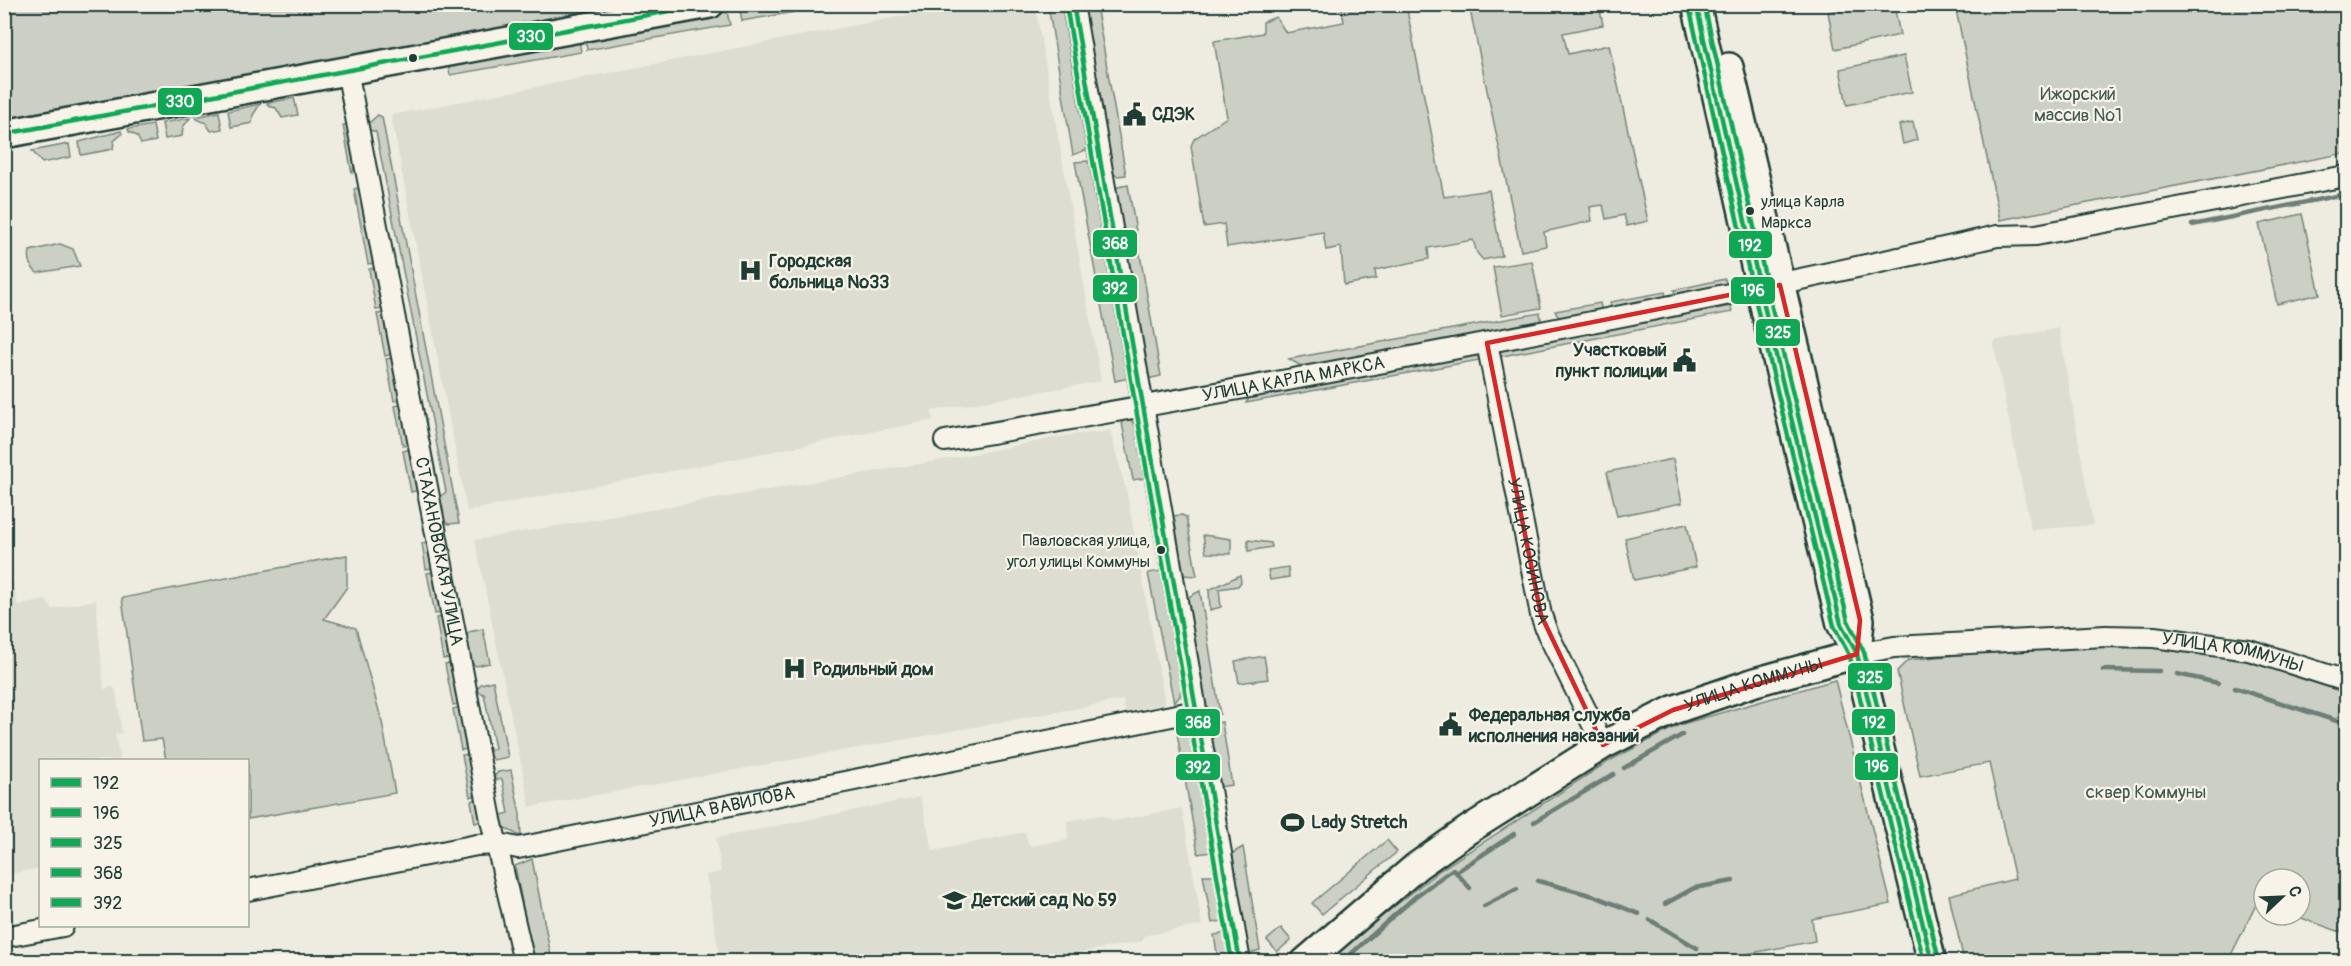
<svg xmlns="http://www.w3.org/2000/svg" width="2351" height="966" font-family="Pangolin,sans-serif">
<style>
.built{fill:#ddddd2}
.green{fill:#cccfc4;stroke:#76867c;stroke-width:1.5}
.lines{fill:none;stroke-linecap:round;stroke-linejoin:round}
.stream{stroke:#6c7e74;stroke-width:4.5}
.street-casing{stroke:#1f3d34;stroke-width:24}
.secondary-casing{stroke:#1f3d34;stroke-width:32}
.street{stroke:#f7f3e8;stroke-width:20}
.secondary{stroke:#f7f3e8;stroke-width:27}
.bus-1-casing{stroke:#f7f3e8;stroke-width:9}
.bus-2-casing{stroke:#f7f3e8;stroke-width:9}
.bus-3-casing{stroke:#f7f3e8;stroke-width:9}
.bus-4-casing{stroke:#f7f3e8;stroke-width:9}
.bus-5-casing{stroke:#f7f3e8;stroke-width:9}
.bus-6-casing{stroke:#f7f3e8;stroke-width:9}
.bus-1{stroke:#10a855;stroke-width:4.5}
.bus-2{stroke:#10a855;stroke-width:4.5}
.bus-3{stroke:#10a855;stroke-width:4.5}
.bus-4{stroke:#10a855;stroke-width:4.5}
.bus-5{stroke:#10a855;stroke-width:4.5}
.bus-6{stroke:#10a855;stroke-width:4.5}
.marked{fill:none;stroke:#d62828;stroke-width:4.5;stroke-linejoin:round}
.bus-dot{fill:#1f3d34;stroke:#f7f3e8;stroke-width:2}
.labels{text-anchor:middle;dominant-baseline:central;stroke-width:4.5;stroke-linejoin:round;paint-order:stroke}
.bus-label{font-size:16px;fill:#1f3d34;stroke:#f7f3e8;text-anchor:start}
.park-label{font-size:18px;fill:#425a51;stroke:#f7f3e8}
.poi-label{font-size:18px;font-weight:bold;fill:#1f3d34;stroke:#f7f3e8;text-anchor:start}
.street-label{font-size:18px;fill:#1f3d34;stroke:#f7f3e8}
.line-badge{stroke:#f7f3e8;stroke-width:2}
.badge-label{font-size:16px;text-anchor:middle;font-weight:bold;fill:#fff}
</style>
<rect width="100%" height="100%" fill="#eeece1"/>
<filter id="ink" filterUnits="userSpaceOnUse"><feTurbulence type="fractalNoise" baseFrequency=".0167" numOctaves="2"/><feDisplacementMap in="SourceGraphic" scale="12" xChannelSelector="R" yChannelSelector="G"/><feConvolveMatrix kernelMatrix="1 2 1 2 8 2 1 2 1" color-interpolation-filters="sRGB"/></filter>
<g filter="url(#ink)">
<!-- built -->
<g class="built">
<path d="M 959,5 L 1035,5 L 1101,381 L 932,411 L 933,420 L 467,511 L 391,115 Z"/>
<path d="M 2059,328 L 2093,525 L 2031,530 L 1993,341 Z"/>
<path d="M 1110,431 L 1127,494 L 1165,704 L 1125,712 L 1123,700 L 530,807 L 475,540 L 948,459 L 1065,436 Z"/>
<path d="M 4,540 L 18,606 L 46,600 L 52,609 L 96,600 L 104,689 L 113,687 L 116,690 L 122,733 L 115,734 L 120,760 L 40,760 L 40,868 L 5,875 Z"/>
<path d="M 920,797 L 933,851 L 1025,832 L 1029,846 L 1068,840 L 1067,821 L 1101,815 L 1114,821 L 1182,808 L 1202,925 L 1143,936 L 1143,941 L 1036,961 L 720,961 L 706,875 L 721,872 L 716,838 Z"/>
</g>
<!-- green -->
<g class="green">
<path d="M 5,5 L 650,5 L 5,122 Z"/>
<path d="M 770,5 L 770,4 L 836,5 L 742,21 L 740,10 Z"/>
<path d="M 1048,5 L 1064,5 L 1088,144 L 1086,150 L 1073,155 Z"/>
<path d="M 1082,5 L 1096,5 L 1126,175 L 1117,176 L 1112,173 Z"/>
<path d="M 1341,5 L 1406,5 L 1444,197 L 1489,190 L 1502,256 L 1483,260 L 1477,253 L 1473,240 L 1428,248 L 1429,259 L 1375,270 L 1376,279 L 1344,285 L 1341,247 L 1326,250 L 1323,232 L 1227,247 L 1224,224 L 1204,227 L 1191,146 L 1194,139 L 1227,117 L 1214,41 L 1263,33 L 1263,22 L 1276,17 L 1286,33 L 1344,22 Z"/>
<path d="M 1469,5 L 1599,5 L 1603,25 L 1563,33 L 1568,54 L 1609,45 L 1648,221 L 1627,226 L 1624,215 L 1606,219 L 1603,205 L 1590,207 L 1592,221 L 1544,232 L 1546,246 L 1521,251 Z"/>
<path d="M 1865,5 L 1894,5 L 1900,35 L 1835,49 L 1828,12 Z"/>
<path d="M 1955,5 L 2346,5 L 2346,153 L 2000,220 Z"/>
<path d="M 727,12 L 730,25 L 587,50 L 585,38 Z"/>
<path d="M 579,39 L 581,52 L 450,75 L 448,63 Z"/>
<path d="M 1904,56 L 1912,92 L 1847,105 L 1840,69 Z"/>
<path d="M 294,98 L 298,115 L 282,118 L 276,108 L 268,106 L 267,103 Z"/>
<path d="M 260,104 L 253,115 L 252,123 L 231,127 L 228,111 Z"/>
<path d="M 219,112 L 222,129 L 211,131 L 206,123 L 197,119 L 196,117 Z"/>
<path d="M 378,115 L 382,117 L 459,523 L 449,524 L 442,521 L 437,499 L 446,492 L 376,132 L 367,129 L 366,122 L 370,122 Z"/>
<path d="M 190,118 L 183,127 L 182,136 L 165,139 L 162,123 Z"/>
<path d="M 1913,122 L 1917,140 L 1903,144 L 1899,125 Z"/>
<path d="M 348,124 L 355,164 L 352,174 L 343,125 Z"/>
<path d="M 153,125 L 156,141 L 141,144 L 137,136 L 129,132 L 128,129 Z"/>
<path d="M 121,131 L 122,134 L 114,141 L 113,149 L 81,155 L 79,142 Z"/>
<path d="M 69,144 L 71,157 L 42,163 L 32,151 Z"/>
<path d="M 1087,161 L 1092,166 L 1129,378 L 1115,381 L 1075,162 Z"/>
<path d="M 1128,185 L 1161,376 L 1147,379 L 1114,191 L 1118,187 Z"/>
<path d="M 357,188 L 360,191 L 375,263 L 368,264 L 354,189 Z"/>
<path d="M 2302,214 L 2320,294 L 2277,304 L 2259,224 Z"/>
<path d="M 60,244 L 73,249 L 80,266 L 37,273 C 31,268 28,259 30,251 Z"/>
<path d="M 1532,261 L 1541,308 L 1502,315 L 1493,267 Z"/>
<path d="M 375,268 L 383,309 L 376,310 L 369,269 Z"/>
<path d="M 1725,279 L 1727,288 L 1676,299 L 1674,290 Z"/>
<path d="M 1665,292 L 1667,301 L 1612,311 L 1610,302 Z"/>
<path d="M 1600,303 L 1602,312 L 1560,319 L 1555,311 Z"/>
<path d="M 1731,306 L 1732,312 L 1497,357 L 1496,351 Z"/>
<path d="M 384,313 L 392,354 L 385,356 L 377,314 Z"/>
<path d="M 1540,313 L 1542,323 L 1309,367 L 1299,365 L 1289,359 Z"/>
<path d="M 1478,354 L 1479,360 L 1246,403 L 1251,395 Z"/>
<path d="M 393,358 L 401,400 L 394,401 L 386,359 Z"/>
<path d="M 402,404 L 410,445 L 403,446 L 395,406 Z"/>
<path d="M 1121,418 L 1131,420 L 1137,428 L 1146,478 L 1133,480 Z"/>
<path d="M 411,449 L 419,490 L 411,492 L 403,451 Z"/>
<path d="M 1673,459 L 1682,503 L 1617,516 L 1607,472 Z"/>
<path d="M 1182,515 L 1186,517 L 1197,576 L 1182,575 L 1176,544 L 1178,543 L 1171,516 Z"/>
<path d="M 1687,524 L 1696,567 L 1634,580 L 1625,538 Z"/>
<path d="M 1203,535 L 1231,539 L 1231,554 L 1206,553 Z"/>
<path d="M 1248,540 L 1271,543 L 1272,547 L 1248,551 Z"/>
<path d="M 422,543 L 428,544 L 433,568 L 426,569 Z"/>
<path d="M 347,555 L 347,587 L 324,619 L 356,628 L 382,722 L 395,793 L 248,819 L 248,760 L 166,760 L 162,739 L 142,741 L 122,598 Z"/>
<path d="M 1288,567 L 1289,577 L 1270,580 L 1268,570 Z"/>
<path d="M 1161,571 L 1181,686 L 1180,696 L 1174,703 L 1148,573 Z"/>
<path d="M 434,572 L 442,613 L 435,614 L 427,573 Z"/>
<path d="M 1240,575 L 1241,582 L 1238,586 L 1219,589 L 1221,607 L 1210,610 L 1209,590 Z"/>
<path d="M 1200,591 L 1220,714 L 1212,716 L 1206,712 L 1187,603 L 1190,596 Z"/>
<path d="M 443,617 L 451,658 L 443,659 L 436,618 Z"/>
<path d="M 483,629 L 490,663 L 476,666 L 469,661 L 464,640 L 469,632 Z"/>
<path d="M 2120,644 L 2231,656 L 2346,692 L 2346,934 L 2293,915 L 2300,915 L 2300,879 L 2264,879 L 2264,905 L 2257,903 L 2228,961 L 1964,961 L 1949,895 L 2015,879 L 1989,763 L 1920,776 L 1897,671 L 1908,660 L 1986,652 Z"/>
<path d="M 1264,656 L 1268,679 L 1239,683 L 1235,661 Z"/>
<path d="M 452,663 L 460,704 L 453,705 L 445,664 Z"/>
<path d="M 1835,680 L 1891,904 L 1812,919 L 1815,941 L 1747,954 L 1743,961 L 1329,961 L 1355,938 L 1440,870 L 1609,761 L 1679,725 Z"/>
<path d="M 493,681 L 508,757 L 494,760 L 487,753 L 495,748 L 484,694 L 474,691 L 481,684 Z"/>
<path d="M 460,707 L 468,749 L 461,750 L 453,709 Z"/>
<path d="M 1175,722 L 1182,723 L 1190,730 L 1211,852 L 1198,854 Z"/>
<path d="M 1222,722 L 1232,785 L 1218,787 L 1211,745 L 1213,744 L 1209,734 L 1210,725 Z"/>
<path d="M 469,754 L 477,795 L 470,797 L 462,755 Z"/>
<path d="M 511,770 L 520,814 L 521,837 L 502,826 L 498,816 L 509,813 L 502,779 L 491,781 L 498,772 Z"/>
<path d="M 478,799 L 482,821 L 475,823 L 471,801 Z"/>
<path d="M 1387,840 L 1397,852 L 1322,914 L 1312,903 Z"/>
<path d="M 1243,847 L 1260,950 L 1248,954 L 1231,854 Z"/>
<path d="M 532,859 L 552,961 L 533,961 L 515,866 Z"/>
<path d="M 1203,875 L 1213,875 L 1216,878 L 1224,921 L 1212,923 Z"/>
<path d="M 1281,928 L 1291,940 L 1277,952 L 1267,940 Z"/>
<path d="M 1226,933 L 1230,957 L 1218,959 L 1214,935 Z"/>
</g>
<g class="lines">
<!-- stream -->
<g class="stream">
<path d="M 2192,225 L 2346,194"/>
<path d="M 2103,670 L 2159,671"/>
<path d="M 2177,674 L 2218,683"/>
<path d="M 2235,688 L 2346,724"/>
<path d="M 1624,768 L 1682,735"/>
<path d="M 1534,822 L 1614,774"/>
<path d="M 1456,872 L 1514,834"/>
<path d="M 1538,881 L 1594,896 L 1639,914"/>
<path d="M 1665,904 L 1694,888 L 1733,881"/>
<path d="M 1484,906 L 1517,889"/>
<path d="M 1650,920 L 1697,948"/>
<path d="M 1342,962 L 1416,896 L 1453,869 L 1470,888"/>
</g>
<defs>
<g id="street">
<path d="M 1073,4 L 1240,962"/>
<path id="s1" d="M 347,70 L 491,820 L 524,962"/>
<path id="s2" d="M 1487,343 L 1541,615 L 1547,632 L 1603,745"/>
<path id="s3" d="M 945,441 C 1297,380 1649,315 1997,236 L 2036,235 L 2346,176"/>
<path id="s4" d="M 1857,654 L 1894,647 L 2105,636 L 2154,637 L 2249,650 L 2346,681"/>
<path id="s5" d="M 248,890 L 477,845 L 499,844 L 518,848 L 1196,711"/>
<path d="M 4,937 L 63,926"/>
</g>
<g id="secondary">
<path d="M 1696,4 L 1766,314 L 1841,624 L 1857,654 L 1932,962"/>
<path d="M 1729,67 L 1860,620 L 1857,654"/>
<path d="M 4,134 L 710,4"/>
<path id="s6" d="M 1305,962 L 1417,866 L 1468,830 L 1603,745 L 1673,710 L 1755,682 L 1857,654"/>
</g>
</defs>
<!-- street casing -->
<use href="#street" class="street-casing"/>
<!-- secondary casing -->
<use href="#secondary" class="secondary-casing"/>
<!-- street -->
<use href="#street" class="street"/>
<!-- secondary -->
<use href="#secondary" class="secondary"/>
<defs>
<path id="bus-1" d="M 1696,4 L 1766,314 L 1841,624 L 1857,654 L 1932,962"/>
<path id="bus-2" d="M 1689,6 L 1759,316 L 1834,626 L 1850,657 L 1924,962"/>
<path id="bus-3" d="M 1704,4 L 1773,312 L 1848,621 L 1864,652 L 1939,960"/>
<path id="bus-4" d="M 1073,4 L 1240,962"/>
<path id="bus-5" d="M 1066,5 L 1232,962"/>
<path id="bus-6" d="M 4,134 L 707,4"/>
</defs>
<!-- bus-1 casing -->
<use href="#bus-1" class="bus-1-casing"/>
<!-- bus-2 casing -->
<use href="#bus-2" class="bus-2-casing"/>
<!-- bus-3 casing -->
<use href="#bus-3" class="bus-3-casing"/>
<!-- bus-4 casing -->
<use href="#bus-4" class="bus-4-casing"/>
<!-- bus-5 casing -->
<use href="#bus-5" class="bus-5-casing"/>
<!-- bus-6 casing -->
<use href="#bus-6" class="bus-6-casing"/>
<!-- bus-1 -->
<use href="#bus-1" class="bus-1"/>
<!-- bus-2 -->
<use href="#bus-2" class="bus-2"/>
<!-- bus-3 -->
<use href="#bus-3" class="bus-3"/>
<!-- bus-4 -->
<use href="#bus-4" class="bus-4"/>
<!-- bus-5 -->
<use href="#bus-5" class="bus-5"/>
<!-- bus-6 -->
<use href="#bus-6" class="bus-6"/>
</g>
</g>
<!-- marked area -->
<path class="marked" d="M 1780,285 L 1860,620 L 1857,654 L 1673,710 L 1603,745 L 1541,615 L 1487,343 Z"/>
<!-- icons -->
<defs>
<symbol id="civic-bare" viewBox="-9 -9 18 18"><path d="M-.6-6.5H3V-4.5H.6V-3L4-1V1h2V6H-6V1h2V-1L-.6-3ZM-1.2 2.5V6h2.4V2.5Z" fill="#1f3d34" stroke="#f7f3e8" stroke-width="2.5" paint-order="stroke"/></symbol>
<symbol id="hospital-bare" viewBox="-9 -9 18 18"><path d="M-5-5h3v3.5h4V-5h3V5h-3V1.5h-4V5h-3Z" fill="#1f3d34" stroke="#f7f3e8" stroke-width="2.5" paint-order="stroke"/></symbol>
<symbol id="stadium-bare" viewBox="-9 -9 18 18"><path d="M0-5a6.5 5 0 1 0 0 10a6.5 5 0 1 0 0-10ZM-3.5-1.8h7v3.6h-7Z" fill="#1f3d34" stroke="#f7f3e8" stroke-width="2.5" paint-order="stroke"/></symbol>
<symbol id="school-bare" viewBox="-9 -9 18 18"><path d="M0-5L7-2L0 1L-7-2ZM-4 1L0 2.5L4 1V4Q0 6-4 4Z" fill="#1f3d34" stroke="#f7f3e8" stroke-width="2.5" paint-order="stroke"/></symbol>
</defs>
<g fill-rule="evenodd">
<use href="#civic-bare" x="1118" y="98" width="33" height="33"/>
<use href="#hospital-bare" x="734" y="254" width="33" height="33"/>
<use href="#civic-bare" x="1668" y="344" width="33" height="33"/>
<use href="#hospital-bare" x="778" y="652" width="33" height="33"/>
<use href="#civic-bare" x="1434" y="708" width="33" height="33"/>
<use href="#stadium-bare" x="1276" y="806" width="33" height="33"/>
<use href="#school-bare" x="938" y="884" width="33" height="33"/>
</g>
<!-- markers -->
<g class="bus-dot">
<circle cx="413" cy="58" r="5"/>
<circle cx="1750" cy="211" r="5"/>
<circle cx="1161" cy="550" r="5"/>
</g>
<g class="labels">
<!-- bus labels -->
<g class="bus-label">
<text x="1761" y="202">улица Карла<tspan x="1761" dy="21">Маркса</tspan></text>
<text x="1150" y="541" text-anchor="end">Павловская улица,<tspan x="1150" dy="21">угол улицы Коммуны</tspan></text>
</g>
<!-- park labels -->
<g class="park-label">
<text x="2078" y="94">Ижорский<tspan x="2078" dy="21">массив №1</tspan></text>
<text x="2146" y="792">сквер Коммуны</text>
</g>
<!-- poi labels -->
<g class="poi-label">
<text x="1152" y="114">СДЭК</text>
<text x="769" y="261">Городская<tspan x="769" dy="21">больница №33</tspan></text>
<text x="1667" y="350" text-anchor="end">Участковый<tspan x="1667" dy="21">пункт полиции</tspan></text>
<text x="813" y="669">Родильный дом</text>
<text x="1469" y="715">Федеральная служба<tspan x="1469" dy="21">исполнения наказаний</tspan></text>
<text x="1311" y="822">Lady Stretch</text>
<text x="972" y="900">Детский сад № 59</text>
</g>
<!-- street labels -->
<g class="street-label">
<text stroke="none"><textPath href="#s3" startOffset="354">УЛИЦА КАРЛА МАРКСА</textPath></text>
<text stroke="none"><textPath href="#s2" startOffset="212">УЛИЦА КОСИНОВА</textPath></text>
<text stroke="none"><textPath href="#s1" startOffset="490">СТАХАНОВСКАЯ УЛИЦА</textPath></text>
<text stroke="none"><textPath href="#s4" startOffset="378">УЛИЦА КОММУНЫ</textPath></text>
<text stroke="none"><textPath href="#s6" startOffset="532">УЛИЦА КОММУНЫ</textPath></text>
<text stroke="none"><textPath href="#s5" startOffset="483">УЛИЦА ВАВИЛОВА</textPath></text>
</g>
</g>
<g class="line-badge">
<rect x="508" y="22" width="46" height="29" rx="6" fill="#10a855"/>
<rect x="157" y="87" width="46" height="29" rx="6" fill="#10a855"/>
<rect x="1092" y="229" width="46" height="29" rx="6" fill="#10a855"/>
<rect x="1728" y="230" width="45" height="29" rx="6" fill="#10a855"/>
<rect x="1092" y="274" width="46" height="29" rx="6" fill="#10a855"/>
<rect x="1730" y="276" width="46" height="29" rx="6" fill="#10a855"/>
<rect x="1755" y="318" width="46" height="29" rx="6" fill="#10a855"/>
<rect x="1847" y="662" width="46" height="29" rx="6" fill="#10a855"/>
<rect x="1851" y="708" width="45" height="28" rx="6" fill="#10a855"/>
<rect x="1175" y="708" width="46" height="29" rx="6" fill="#10a855"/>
<rect x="1854" y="752" width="45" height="29" rx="6" fill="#10a855"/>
<rect x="1175" y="753" width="46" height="28" rx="6" fill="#10a855"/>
</g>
<g class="badge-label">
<text x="531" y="42">330</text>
<text x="180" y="107">330</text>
<text x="1115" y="249">368</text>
<text x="1750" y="251">192</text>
<text x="1115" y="294">392</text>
<text x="1753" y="296">196</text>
<text x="1778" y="338">325</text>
<text x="1870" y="683">325</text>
<text x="1874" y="728">192</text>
<text x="1198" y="728">368</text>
<text x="1877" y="772">196</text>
<text x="1198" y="773">392</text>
</g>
<!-- margin -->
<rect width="2351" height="966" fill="none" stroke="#f7f3e8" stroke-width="24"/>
<rect x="12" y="12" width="2327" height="942" fill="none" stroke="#1f3d34" stroke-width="2" filter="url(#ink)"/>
<!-- legend -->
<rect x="39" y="759" width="210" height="168" fill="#f7f3e8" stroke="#a1aaa0" stroke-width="1.5"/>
<rect x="51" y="778" width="30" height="9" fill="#10a855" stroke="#a1aaa0" stroke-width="1.5"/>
<text x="93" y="789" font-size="18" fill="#1f3d34">192</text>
<rect x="51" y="808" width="30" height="9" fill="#10a855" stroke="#a1aaa0" stroke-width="1.5"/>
<text x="93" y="819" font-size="18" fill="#1f3d34">196</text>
<rect x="51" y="838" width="30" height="9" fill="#10a855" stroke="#a1aaa0" stroke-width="1.5"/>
<text x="93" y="849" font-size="18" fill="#1f3d34">325</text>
<rect x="51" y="868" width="30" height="9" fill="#10a855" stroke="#a1aaa0" stroke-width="1.5"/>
<text x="93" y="879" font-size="18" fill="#1f3d34">368</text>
<rect x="51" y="898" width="30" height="9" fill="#10a855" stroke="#a1aaa0" stroke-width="1.5"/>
<text x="93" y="909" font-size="18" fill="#1f3d34">392</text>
<!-- north arrow -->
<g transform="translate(2282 897) rotate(67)"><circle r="28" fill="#f7f3e8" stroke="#a1aaa0" stroke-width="1.5"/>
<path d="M0-4.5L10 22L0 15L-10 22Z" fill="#1f3d34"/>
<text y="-9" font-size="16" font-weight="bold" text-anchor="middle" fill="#1f3d34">С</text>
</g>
</svg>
